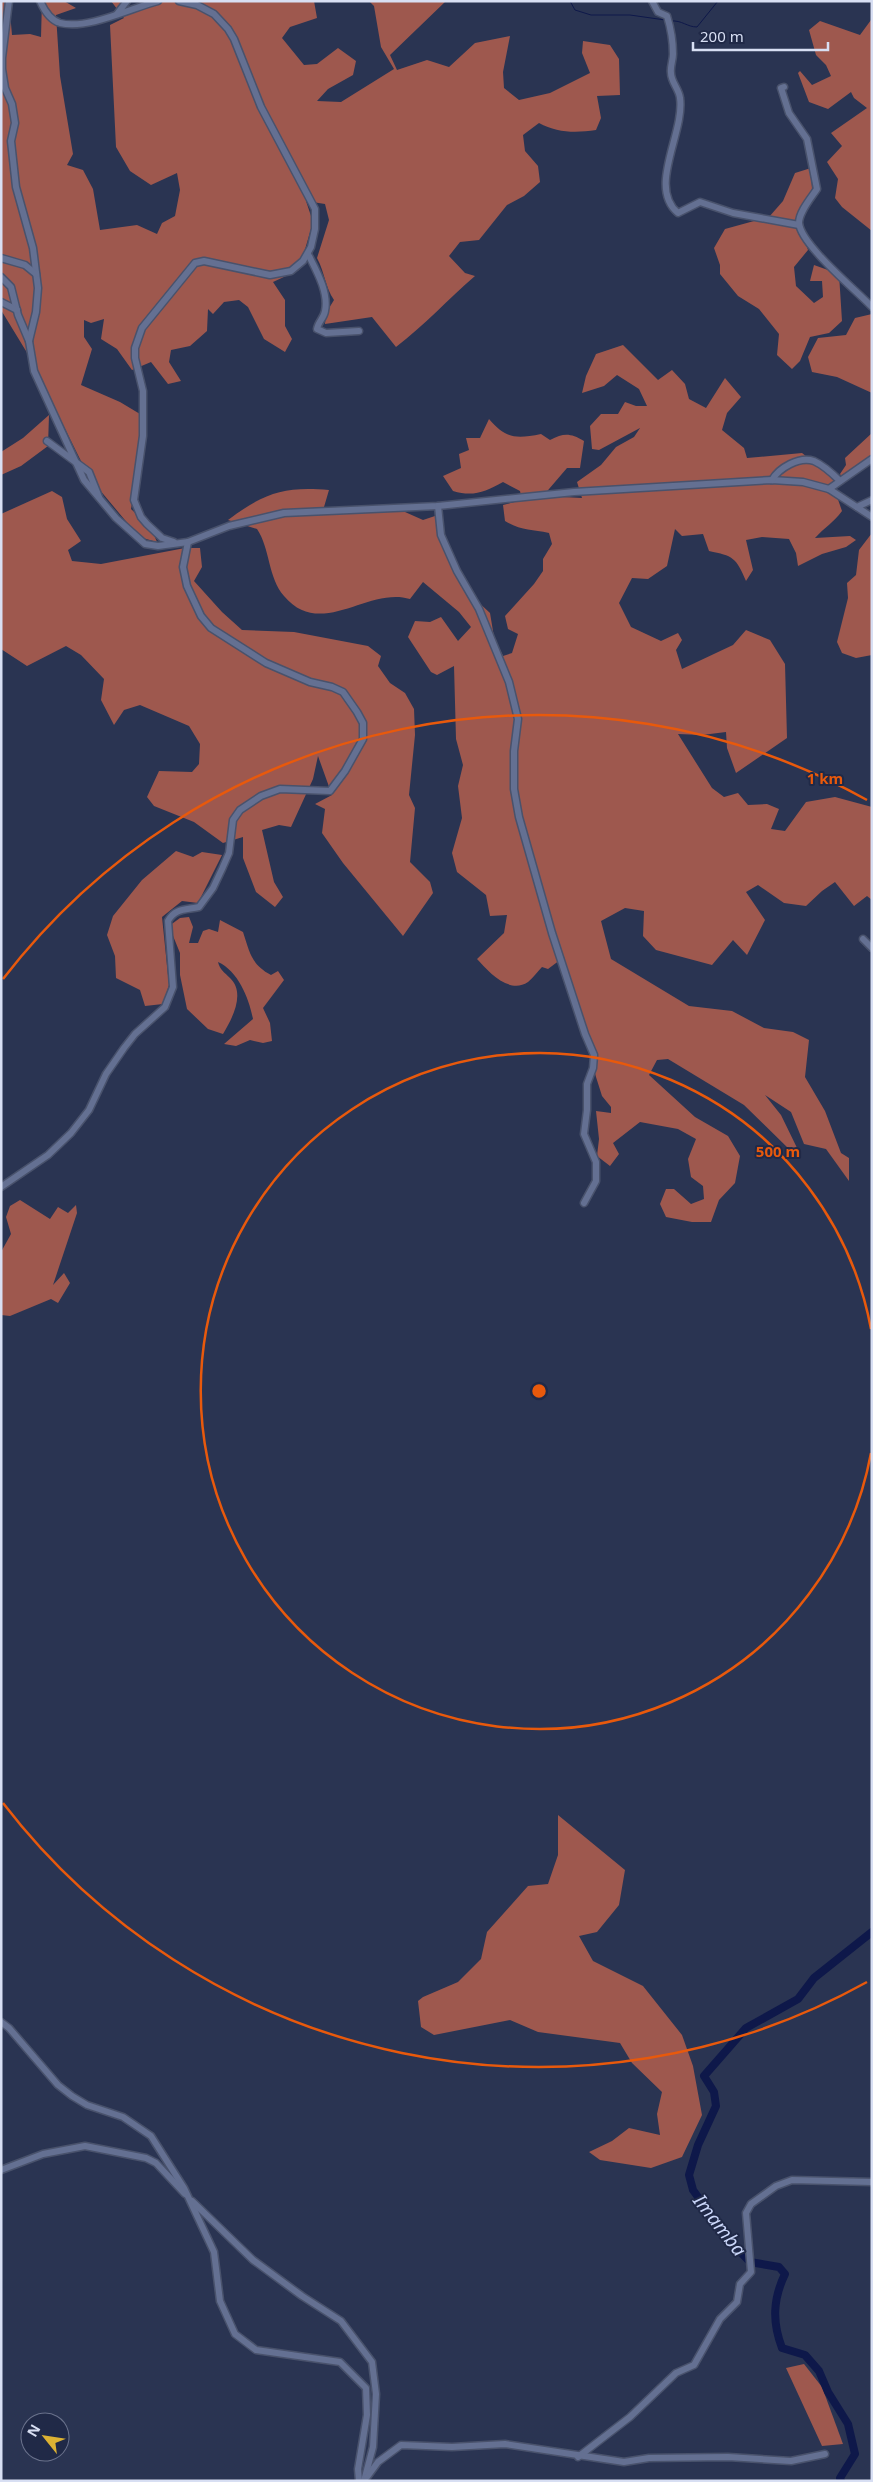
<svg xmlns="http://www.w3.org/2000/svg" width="873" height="2482" font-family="'Noto Sans',sans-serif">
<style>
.forest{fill:#9e584e}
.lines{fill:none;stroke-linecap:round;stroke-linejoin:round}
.stream{stroke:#0e184a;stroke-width:1}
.river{stroke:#0e184a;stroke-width:8}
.minor-casing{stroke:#49526c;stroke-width:9}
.minor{stroke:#647092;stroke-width:6}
.ring{fill:none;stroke:#e8590c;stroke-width:2.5}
.labels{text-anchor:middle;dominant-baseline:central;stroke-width:4;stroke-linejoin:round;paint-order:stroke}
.water-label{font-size:19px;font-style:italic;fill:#cad6f9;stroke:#202947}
.centre{fill:#e8590c;stroke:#202947;stroke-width:2.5}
.ring-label{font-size:15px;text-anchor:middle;font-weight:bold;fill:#e8590c;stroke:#202947;stroke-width:4;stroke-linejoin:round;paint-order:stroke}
</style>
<rect width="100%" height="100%" fill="#2a3452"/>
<!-- forest -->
<g class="forest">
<path d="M 1,1 L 9,1 L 12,35 L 30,34 L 41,37 L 42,1 L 64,1 L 76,8 L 56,15 L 60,76 L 73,154 L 67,165 L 83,170 L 93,189 L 100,230 L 137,225 L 157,234 L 162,223 L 175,216 L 180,190 L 177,173 L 151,185 L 130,171 L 116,147 L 110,25 L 124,18 L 111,1 L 132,1 L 127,7 L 147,1 L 314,1 L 317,18 L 290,27 L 282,38 L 304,65 L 317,64 L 338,48 L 356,61 L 353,75 L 328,89 L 317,101 L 341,102 L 394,69 L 381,47 L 374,6 L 369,1 L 446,1 L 390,55 L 397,70 L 427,60 L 449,67 L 475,43 L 510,36 L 503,72 L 504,88 L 519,100 L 550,93 L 590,73 L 582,53 L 583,41 L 610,45 L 619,59 L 620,95 L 597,96 L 601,118 L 596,130 C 576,133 557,133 539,123 L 523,135 L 525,151 L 538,166 L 540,182 L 524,196 L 507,205 L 479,240 L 460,242 L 449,256 L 465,273 L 475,276 C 448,299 425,325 396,347 L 372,317 L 325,324 L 326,313 L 334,300 C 325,287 325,273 317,258 L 329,220 L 325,204 L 306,201 L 313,222 L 299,270 L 273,282 L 285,300 L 285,326 L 292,339 L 285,352 L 264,339 L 248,307 L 239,300 L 224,302 L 213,314 L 208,309 L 207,331 L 190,346 L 171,350 L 169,362 L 181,381 L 168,384 L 151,362 L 132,370 L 117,349 L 101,339 L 104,319 L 91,323 L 84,320 L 84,337 L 92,349 L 81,385 L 120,402 L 140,414 L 140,459 L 131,509 L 151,528 L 157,542 L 139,537 L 89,477 L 26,351 L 1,310 Z"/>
<path d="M 871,20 L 872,21 L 872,231 L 842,207 L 835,198 L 838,179 L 827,162 L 842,146 L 831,133 L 867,108 L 854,98 L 851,92 L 828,109 L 809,102 L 798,73 L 800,71 L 812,85 L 831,76 L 826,65 L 816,55 L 809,30 L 820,21 L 860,35 Z"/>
<path d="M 811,168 L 812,189 L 798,221 L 808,250 L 794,267 L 796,286 L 814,303 L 823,297 L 822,281 L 810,281 L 814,265 L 839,274 L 842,321 L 829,333 L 810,337 L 800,361 L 792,369 L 777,355 L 779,334 L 759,309 L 738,296 L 720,274 L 720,265 L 714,248 L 725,229 L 769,217 L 783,201 L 795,173 Z"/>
<path d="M 872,314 L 872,393 L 837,377 L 812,372 L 808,357 L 818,338 L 846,335 L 855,318 Z"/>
<path d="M 623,345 L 658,380 L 672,370 L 685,384 L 689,399 L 706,408 L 725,378 L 741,397 L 727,413 L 722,430 L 744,448 L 747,458 L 802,453 L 835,479 L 833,485 L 842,511 C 834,522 824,528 815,538 L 850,536 L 856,540 L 846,547 L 822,554 L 798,566 L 796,553 L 789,539 L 762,537 L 746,540 L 753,570 L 746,581 C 736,557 733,556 709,551 L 703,534 L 682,536 L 675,529 L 667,566 L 648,579 L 632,578 L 619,603 L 631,627 L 661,641 L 678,633 L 682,640 L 676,650 L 682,669 L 733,645 L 746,630 L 770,640 L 785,664 L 787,738 L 736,773 L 727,748 L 726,732 L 702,735 L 678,734 L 712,788 L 724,797 L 738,793 L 748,805 L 767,804 L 779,809 L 771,829 L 785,831 L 806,802 L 835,797 L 872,807 L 872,900 L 867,896 L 854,906 L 835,882 L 822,891 L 806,906 L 784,903 L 758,885 L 746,892 L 765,920 L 747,955 L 733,940 L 712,965 L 656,950 L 643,936 L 644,911 L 625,908 L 601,921 L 611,959 L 689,1006 L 732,1011 L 764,1028 L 793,1032 L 809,1040 L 805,1077 L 825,1111 L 841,1153 L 849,1158 L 849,1181 L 826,1149 L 804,1144 L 791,1112 L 765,1095 L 781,1115 L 799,1152 L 791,1151 L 744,1105 L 668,1059 L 657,1060 L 649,1075 L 695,1117 L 728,1136 L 740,1156 L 735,1183 L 719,1200 L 711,1222 L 692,1222 L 666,1217 L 660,1204 L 666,1189 L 674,1189 L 691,1204 L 704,1199 L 703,1186 L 691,1177 L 688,1159 L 696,1139 L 678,1129 L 640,1122 L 613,1143 L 619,1154 L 610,1166 L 597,1156 L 599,1139 L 596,1111 L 611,1113 L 611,1107 L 602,1096 L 596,1077 L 564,957 L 548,969 L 542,967 C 538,971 533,978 528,982 C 509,995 488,971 477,959 L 504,933 L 507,915 L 490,916 L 486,895 L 457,872 L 452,853 L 462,818 L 458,786 L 463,765 L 456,739 L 454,666 L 437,675 L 431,672 L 408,637 L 415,621 L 430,622 L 441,617 L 458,641 L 471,627 L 459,612 L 423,582 L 410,599 C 368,586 321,640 284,596 C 268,578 270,548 257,529 L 228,520 C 264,493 284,486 329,490 L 324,507 L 351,512 L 405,512 L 423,520 L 435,516 L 441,540 L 461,586 L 490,613 L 494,637 L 503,656 L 512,653 L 518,634 L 508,629 L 505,616 L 534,584 L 543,571 L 543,559 L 552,544 L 549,533 C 532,529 521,531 505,521 L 503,505 L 522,500 L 520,491 L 503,482 C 485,492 473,497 453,491 L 443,476 L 461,468 L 459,454 L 469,450 L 466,438 L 480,438 L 489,419 C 506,439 516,439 541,434 L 550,440 C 564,433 570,433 584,441 L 580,468 L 567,468 L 543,496 L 582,498 L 577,482 L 601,465 L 616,447 L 634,437 L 640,428 L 599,450 L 592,449 L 590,426 L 601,414 L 618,414 L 625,402 L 636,406 L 647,406 L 639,389 L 617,375 L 604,386 L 582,393 L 586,376 L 596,354 Z"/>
<path d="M 49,415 L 48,446 L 21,466 L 1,475 L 1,452 L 23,438 Z"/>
<path d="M 872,433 L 872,462 L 843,479 L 840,474 L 846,465 L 845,458 Z"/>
<path d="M 52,491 L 62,497 L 67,519 L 81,541 L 68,550 L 72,561 L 101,564 L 185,548 L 200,548 L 202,567 L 194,581 L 222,612 L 242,630 L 294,632 L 368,646 L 381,656 L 378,666 L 390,683 L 405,693 L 414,709 L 415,735 L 409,795 L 415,808 L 410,862 L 430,882 L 433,893 L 403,936 L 343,863 L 322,833 L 325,809 L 315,804 L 332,795 L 318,756 L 313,779 L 291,827 L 279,825 L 262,830 L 274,882 L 283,897 L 275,907 L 256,892 L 243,858 L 243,837 L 223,843 L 194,822 L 154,806 L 147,797 L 159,771 L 192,772 L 199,764 L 200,744 L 189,726 L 140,705 L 124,710 L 114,725 L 101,700 L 104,679 L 81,655 L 66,646 L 27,666 L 1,649 L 1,514 Z"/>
<path d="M 872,533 L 872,655 L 856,658 L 842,653 L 837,642 L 848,598 L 847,583 L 856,575 L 859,550 Z"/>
<path d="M 176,851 L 193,857 L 202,852 L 222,855 L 198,903 L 182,901 L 162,917 L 169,985 L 163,1004 L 145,1006 L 140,990 L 116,978 L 115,956 L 107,935 L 113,916 L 142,880 Z"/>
<path d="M 189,917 L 193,927 L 189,943 L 198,943 L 203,931 L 209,929 L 218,932 L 220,920 L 243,932 C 250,953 251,964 271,975 L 278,971 L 284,980 L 263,1008 L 270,1023 L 272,1041 L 263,1043 L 250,1040 L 236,1046 L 224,1044 L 253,1019 C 249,998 238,971 218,962 C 220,970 224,972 230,978 C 246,993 232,1019 223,1034 L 208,1029 L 187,1009 L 180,975 L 180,953 L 169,926 L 180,918 Z"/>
<path d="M 20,1200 L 50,1219 L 58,1207 L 68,1213 L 76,1205 L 77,1213 L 53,1285 L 64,1273 L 70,1283 L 58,1303 L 51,1299 L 10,1316 L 1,1315 L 1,1252 L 11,1234 L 6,1217 L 10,1206 Z"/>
<path d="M 558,1815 L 625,1870 L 619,1905 L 597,1932 L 579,1936 L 593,1961 L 643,1986 L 682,2035 L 693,2066 L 702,2115 L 682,2157 L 651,2168 L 600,2160 L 589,2152 L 612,2141 L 629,2128 L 660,2135 L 657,2114 L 662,2092 L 632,2063 L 620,2043 L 538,2032 L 510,2020 L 434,2035 L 421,2027 L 418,2001 L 423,1997 L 458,1982 L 481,1959 L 487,1932 L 528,1886 L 548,1884 L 558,1855 Z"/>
<path d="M 804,2364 L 822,2387 L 843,2444 L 822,2446 L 786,2368 Z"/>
</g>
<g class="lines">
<!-- stream -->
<g class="stream">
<path d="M 570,1 L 575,10 L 591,15 L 630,15 L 665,20"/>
<path d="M 671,21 C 682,20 687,27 697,27 L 718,1"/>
</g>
<!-- river -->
<path class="river" d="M 841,2481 L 840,2478 L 855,2454 L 848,2424 L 828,2392 L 819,2371 L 805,2355 L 782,2348 C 772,2322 773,2299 785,2274 L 779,2267 L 750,2262 L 728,2239 L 693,2190 L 689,2175 L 698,2145 L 716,2106 L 714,2092 L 704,2076 L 746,2028 L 798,1999 L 814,1978 L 872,1932"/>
<defs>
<g id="minor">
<path d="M 9,1 L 2,58 L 2,69 L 5,88 L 12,104 L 15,123 L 11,141 L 16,187 L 33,248 L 38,288 L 36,312 L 29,341"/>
<path d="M 40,1 C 44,10 50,20 60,23 C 88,30 131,8 158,1"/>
<path d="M 652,1 L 658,12 L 667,16 C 671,29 673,40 673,54 C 673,60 670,67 671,73 C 671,82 679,89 680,98 C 685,133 647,187 678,213 L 700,202 L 733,213 L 799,225"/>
<path d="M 117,14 L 127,1"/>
<path d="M 784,87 L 781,88 L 789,113 L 807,139 L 817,189 C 811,198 799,212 799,223 C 801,245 856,290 872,307"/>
<path d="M 308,254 C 316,270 329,292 325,311 C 324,318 318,322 317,329 L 326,333 L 359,331"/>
<path d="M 1,258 L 25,265 L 36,274"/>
<path d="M 1,277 L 11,287 L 18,315 L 29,341 L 34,371 L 84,480 L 116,518 L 145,544 L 158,546 L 188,542 L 229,526 L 284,513 L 438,506 L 574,492 L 772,480 L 803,482 L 829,489 L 872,517"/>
<path d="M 1,302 L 17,310"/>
<path d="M 47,441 L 89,472 L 99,497"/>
<path d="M 772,480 C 779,468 799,456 814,461 C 823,465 833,474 840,481"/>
<path d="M 829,489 L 872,459"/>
<path d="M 438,506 L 441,535 L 457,571 L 479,609 L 509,682 L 518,719 L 514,751 L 514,789 L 519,817 L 552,933 L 585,1034 L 594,1055 L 593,1068 L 587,1084 L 587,1110 L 584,1134 L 596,1162 L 596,1181 L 584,1203"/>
<path d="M 857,507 L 872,500"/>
<path d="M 174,542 L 162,538 L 147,524 L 141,517 L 134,500 L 143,436 L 143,391 L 135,358 L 135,348 L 142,328 L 195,263 L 204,261 L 270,275 L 291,271 L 303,261 L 311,247 L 315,229 L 315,209 L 261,107 L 234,39 L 228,29 L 214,14 L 197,5 L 179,1"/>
<path d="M 863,939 L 872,948"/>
<path d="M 1,1187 L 48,1155 L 71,1133 L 89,1110 L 106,1074 L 124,1048 L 135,1034 L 165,1007 L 173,987 L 168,921 C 175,908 186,910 199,907 L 213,888 L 222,869 L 229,853 L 233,820 L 240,810 L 261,796 L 280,789 L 330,791 L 345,771 L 363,739 L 363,723 L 357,712 L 343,692 L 332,687 L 310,682 L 266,663 L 211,628 L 201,616 L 187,586 L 183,567 L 188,542"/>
<path d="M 1,2022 L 9,2028 L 58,2085 L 72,2096 L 87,2105 L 123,2117 L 151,2136 L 184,2188 L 214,2252 L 220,2301 L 235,2334 L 256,2350 L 340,2362 L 366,2388 L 367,2415 L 358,2469 L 359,2481"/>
<path d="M 1,2170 L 43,2154 L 85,2146 L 146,2158 L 156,2163 L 185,2194"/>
<path d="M 192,2201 L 253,2260 L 302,2296 L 341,2321 L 372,2362 L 376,2394 L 373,2447 L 364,2481"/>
<path d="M 578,2457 L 630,2417 L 676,2373 L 694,2365 L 720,2319 L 737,2302 L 740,2284 L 751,2272 L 746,2213 L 751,2204 L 776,2186 L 792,2180 L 872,2182"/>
<path d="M 367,2477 L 378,2462 L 401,2445 L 452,2447 L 505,2444 L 624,2462 L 649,2458 L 728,2457 L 791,2461 L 825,2454"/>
</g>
</defs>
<!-- minor casing -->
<use href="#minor" class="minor-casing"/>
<!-- minor -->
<use href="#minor" class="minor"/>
</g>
<!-- distance rings -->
<g class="ring">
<path d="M871 1453A338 338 0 1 1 871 1329"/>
<path d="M867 1982A676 676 0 0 1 3 1803M3 979A676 676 0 0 1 867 800"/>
</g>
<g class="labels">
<!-- water labels -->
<g class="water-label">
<text transform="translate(720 2225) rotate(52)">Imamba</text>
</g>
</g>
<circle cx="539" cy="1391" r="8" class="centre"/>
<g class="ring-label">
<text x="825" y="784">1 km</text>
<text x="778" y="1157">500 m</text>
</g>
<!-- border -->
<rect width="873" height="2482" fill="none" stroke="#d8dff3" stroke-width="5"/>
<!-- north arrow -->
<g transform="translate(45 2437) rotate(300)"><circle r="24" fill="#202947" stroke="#6a728c"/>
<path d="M0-4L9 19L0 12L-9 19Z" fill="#dcb233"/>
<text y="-8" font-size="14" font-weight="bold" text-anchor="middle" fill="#d8dff3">N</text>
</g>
<!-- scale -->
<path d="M693 42v8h135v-8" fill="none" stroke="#d8dff3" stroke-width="2.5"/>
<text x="700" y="42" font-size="15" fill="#d8dff3" stroke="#202947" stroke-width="4" paint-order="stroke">200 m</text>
</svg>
